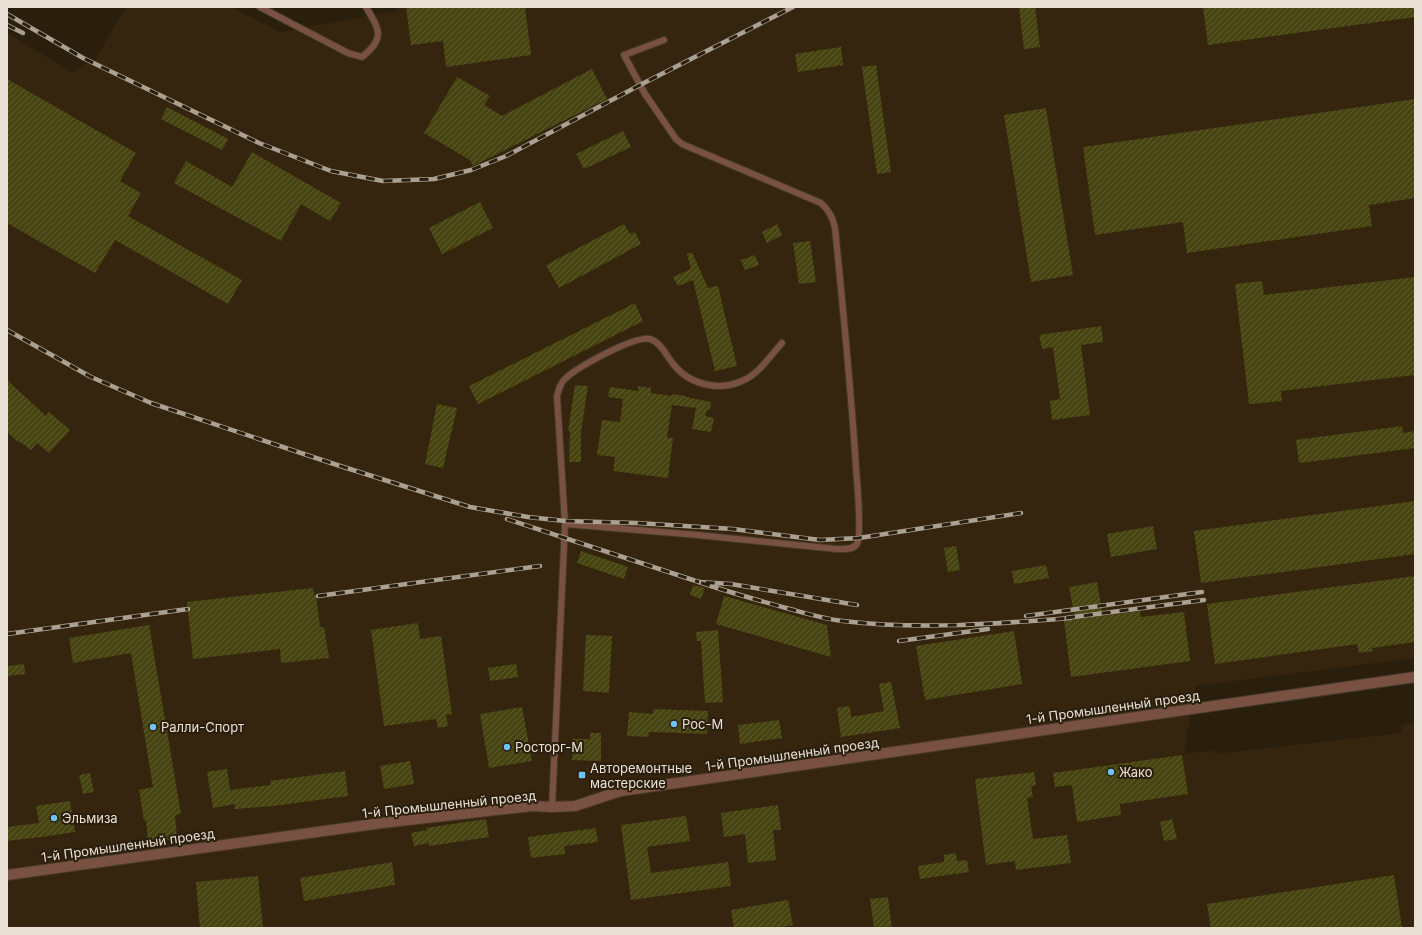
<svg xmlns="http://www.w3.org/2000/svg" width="1422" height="935" font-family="Inter,sans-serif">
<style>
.built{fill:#36250e}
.building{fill:url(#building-hatch)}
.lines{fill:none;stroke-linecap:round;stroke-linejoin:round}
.lane-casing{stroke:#453928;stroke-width:8}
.street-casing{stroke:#453928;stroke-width:12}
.lane{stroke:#795143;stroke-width:6}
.street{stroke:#795143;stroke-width:10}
.rail-casing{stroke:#aba193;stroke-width:4.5}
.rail{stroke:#2a1e0c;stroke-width:3;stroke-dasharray:9;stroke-linecap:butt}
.poi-dot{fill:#70c1f4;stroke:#2a1e0c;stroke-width:1.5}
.labels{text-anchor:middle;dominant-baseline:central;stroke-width:4;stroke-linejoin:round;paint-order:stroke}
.street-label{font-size:13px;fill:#eae1d6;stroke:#2a1e0c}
.poi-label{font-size:13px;fill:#eae1d6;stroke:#2a1e0c;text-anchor:start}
</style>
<defs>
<pattern id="building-hatch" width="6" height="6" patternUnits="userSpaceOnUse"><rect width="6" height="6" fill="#464410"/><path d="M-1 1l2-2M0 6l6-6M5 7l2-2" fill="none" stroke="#615f32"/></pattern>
</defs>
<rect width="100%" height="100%" fill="#2a1e0c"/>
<!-- built -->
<path class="built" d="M 126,7 L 231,7 L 281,32 L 397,11 L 398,7 L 1415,7 L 1415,658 L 1195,686 L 1184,754 L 1214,750 L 1215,754 L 1402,733 L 1401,725 L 1415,723 L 1415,928 L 7,928 L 7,33 L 72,72 L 95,59 Z"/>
<!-- building -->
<g class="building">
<path d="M 406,7 L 525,7 L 531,55 L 446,67 L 443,41 L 411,45 Z"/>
<path d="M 1019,7 L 1035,7 L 1040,47 L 1024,49 Z"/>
<path d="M 1203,7 L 1415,7 L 1415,17 L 1208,45 Z"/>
<path d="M 841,47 L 843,65 L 798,72 L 795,54 Z"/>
<path d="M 876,65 L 891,172 L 877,174 L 862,67 Z"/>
<path d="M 592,69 L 607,99 L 473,166 L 470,160 L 424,133 L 457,77 L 490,96 L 484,105 L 502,116 Z"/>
<path d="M 7,79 L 136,153 L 120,181 L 141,193 L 128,216 L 242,280 L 228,304 L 115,240 L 95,273 L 7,223 Z"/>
<path d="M 1415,99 L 1415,198 L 1369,205 L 1372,226 L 1187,253 L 1183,222 L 1095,235 L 1083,147 Z"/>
<path d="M 167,107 L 228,139 L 222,150 L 161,119 Z"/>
<path d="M 1046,108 L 1073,275 L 1031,282 L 1004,115 Z"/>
<path d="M 623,131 L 631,147 L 584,169 L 576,154 Z"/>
<path d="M 252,152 L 341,203 L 330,221 L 301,204 L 281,241 L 174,183 L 186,161 L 232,187 Z"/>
<path d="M 480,202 L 493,228 L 442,254 L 429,228 Z"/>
<path d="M 624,224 L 630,234 L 635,232 L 641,244 L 559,288 L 546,265 Z"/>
<path d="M 777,224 L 782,235 L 767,243 L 762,232 Z"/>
<path d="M 810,241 L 816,282 L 799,284 L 793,243 Z"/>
<path d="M 692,252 L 708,288 L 718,286 L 737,366 L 715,371 L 693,280 L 678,286 L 673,277 L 691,269 L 687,254 Z"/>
<path d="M 755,255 L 759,265 L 745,270 L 741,260 Z"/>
<path d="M 1415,277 L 1415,375 L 1281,391 L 1282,401 L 1249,404 L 1235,284 L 1262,281 L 1264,295 Z"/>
<path d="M 635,303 L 643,321 L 478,404 L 469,386 Z"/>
<path d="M 1101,326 L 1103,342 L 1081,345 L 1090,415 L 1052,420 L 1050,401 L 1060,399 L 1053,347 L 1042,349 L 1039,335 Z"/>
<path d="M 7,380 L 46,416 L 49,412 L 70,430 L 49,453 L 37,443 L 31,450 L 19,441 L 18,442 L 7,432 Z"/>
<path d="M 575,385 L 588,386 L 581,432 L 581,462 L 569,462 L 570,431 L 568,431 Z"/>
<path d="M 638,386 L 651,388 L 651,393 L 672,396 L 673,394 L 686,396 L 686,397 L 711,402 L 710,410 L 707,410 L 705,416 L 714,418 L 711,432 L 692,429 L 696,408 L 672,405 L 667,438 L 673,438 L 668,478 L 613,471 L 615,457 L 597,455 L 602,420 L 620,422 L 623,399 L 608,397 L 610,387 L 638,391 Z"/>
<path d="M 437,404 L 457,408 L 443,468 L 425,464 Z"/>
<path d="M 1402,426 L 1403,433 L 1415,431 L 1415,448 L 1299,463 L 1296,440 Z"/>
<path d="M 1415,501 L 1415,554 L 1201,583 L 1194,531 Z"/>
<path d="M 1153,526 L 1157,549 L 1111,557 L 1107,534 Z"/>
<path d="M 956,546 L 960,570 L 948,572 L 944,548 Z"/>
<path d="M 581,551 L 628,567 L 624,579 L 577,563 Z"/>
<path d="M 1046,565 L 1049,578 L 1014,584 L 1012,571 Z"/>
<path d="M 1415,576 L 1415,642 L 1372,648 L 1373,651 L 1359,653 L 1357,644 L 1215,664 L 1207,604 Z"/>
<path d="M 1097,582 L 1103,616 L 1140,611 L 1141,617 L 1184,612 L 1190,661 L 1071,677 L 1064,621 L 1075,619 L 1069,587 Z"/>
<path d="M 693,585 L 705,588 L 701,599 L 690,595 Z"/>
<path d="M 313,588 L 314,595 L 316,595 L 320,627 L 324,627 L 329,658 L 281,663 L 280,649 L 193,659 L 187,602 Z"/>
<path d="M 724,596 L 827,625 L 831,657 L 716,624 Z"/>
<path d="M 418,623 L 420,639 L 441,636 L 452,714 L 446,715 L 448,726 L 438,728 L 436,719 L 384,726 L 371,630 Z"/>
<path d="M 149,625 L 181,814 L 175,815 L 177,839 L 148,842 L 146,820 L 144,821 L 139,790 L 153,787 L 131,653 L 73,663 L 69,638 Z"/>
<path d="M 718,630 L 723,702 L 705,703 L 701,641 L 697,641 L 696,632 Z"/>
<path d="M 1014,631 L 1022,684 L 925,700 L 916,646 Z"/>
<path d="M 586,635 L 612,636 L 609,693 L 583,691 Z"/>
<path d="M 24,664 L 25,674 L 7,676 L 7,666 Z"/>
<path d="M 516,664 L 518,677 L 490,681 L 488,668 Z"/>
<path d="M 891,682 L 900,728 L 841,737 L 837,708 L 850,706 L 851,717 L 884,711 L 879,684 Z"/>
<path d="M 522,707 L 532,761 L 489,768 L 480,714 Z"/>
<path d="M 653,709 L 708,711 L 707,734 L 649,732 L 649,737 L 627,736 L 629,712 L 653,714 Z"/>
<path d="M 779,720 L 782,738 L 740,744 L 738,725 Z"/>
<path d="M 590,733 L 601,733 L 601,761 L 572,760 L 572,739 L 590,739 Z"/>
<path d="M 1182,755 L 1188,794 L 1120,804 L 1121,815 L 1077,822 L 1072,785 L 1055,787 L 1053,773 Z"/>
<path d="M 410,761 L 414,784 L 384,789 L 380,766 Z"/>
<path d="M 227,769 L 230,790 L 271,785 L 270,781 L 345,771 L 348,796 L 273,806 L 235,809 L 235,804 L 213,808 L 207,772 Z"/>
<path d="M 1034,772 L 1036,785 L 1031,786 L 1033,797 L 1027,798 L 1033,839 L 1067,835 L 1071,863 L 1016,870 L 1015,861 L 986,865 L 975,779 Z"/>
<path d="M 90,773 L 94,792 L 83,794 L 79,775 Z"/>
<path d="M 70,801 L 75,832 L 41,837 L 7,841 L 7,827 L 39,823 L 36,806 Z"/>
<path d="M 778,805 L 781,830 L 773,830 L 776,860 L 748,863 L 745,834 L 724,837 L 721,813 Z"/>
<path d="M 686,816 L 690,841 L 647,847 L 651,873 L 728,862 L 731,886 L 631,900 L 621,825 Z"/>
<path d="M 486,819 L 489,837 L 429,846 L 429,843 L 414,846 L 411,833 L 427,830 L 426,828 Z"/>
<path d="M 1172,819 L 1177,839 L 1164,841 L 1160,822 Z"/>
<path d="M 596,828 L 598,842 L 564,846 L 565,854 L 531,858 L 528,837 Z"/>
<path d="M 956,853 L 957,861 L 967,860 L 969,872 L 920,879 L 918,866 L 944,862 L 944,855 Z"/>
<path d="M 392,862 L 395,885 L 304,901 L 300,878 Z"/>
<path d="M 1394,875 L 1402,928 L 1211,928 L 1207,904 Z"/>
<path d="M 258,876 L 263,928 L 200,928 L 196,882 Z"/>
<path d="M 888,897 L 892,928 L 874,928 L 870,899 Z"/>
<path d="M 788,900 L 793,925 L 774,928 L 734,928 L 731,910 Z"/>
</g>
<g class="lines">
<defs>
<g id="lane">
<path d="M 260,7 L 348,53 L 362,57 C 386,38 379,29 366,7"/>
<path d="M 565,524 L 557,396 C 559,389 560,383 566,378 C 578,367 635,335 650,339 C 661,342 667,357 674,365 C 691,386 722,392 746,379 C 760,372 771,355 782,343"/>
<path d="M 552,807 L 565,524 L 698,535 L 837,549 C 844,549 853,550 857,544 C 862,535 857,480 856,468 C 851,387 843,308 835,228 C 833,217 829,210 821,203 L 682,144 L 676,139 L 645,94 L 624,55 L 664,40"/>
</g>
<path id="street" d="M 7,875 L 382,823 L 532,806 L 552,807 L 575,806 L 621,791 L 1415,677"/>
</defs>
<!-- lane casing -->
<use href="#lane" class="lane-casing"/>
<!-- street casing -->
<use href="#street" class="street-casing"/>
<!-- lane -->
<use href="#lane" class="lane"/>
<!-- street -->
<use href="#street" class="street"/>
<defs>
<g id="rail">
<path d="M 7,14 L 83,58 L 259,143 L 331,171 L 383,181 L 434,179 L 471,170 L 506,156 L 640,85 L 793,7"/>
<path d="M 7,25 L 23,33"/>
<path d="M 7,330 L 91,377 L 151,403 L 334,464 L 470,507 L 528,517 L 565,521 L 637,523 L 733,529 L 820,540 L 859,538 L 1021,513"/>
<path d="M 507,519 L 699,582"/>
<path d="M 318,596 L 540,566"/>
<path d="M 857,605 L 731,584 L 699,582 C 728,592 757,600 786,608 C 805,613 824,619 843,621 C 918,630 995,624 1070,618"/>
<path d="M 1026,616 L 1202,592"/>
<path d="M 1066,618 L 1204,600"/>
<path d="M 7,634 L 188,609"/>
<path d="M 899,641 L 988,629"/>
</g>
</defs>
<!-- rail casing -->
<use href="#rail" class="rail-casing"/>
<!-- rail -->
<use href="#rail" class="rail"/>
</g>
<!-- markers -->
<g class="poi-dot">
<circle cx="674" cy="724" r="4"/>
<circle cx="153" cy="727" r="4"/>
<circle cx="507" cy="747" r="4"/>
<circle cx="1111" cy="772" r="4"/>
<rect x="578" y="771" width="8" height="8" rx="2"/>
<circle cx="54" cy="818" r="4"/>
</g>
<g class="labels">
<!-- street labels -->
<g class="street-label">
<text transform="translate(1113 707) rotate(-8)">1-й Промышленный проезд</text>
<text transform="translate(792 754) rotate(-8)">1-й Промышленный проезд</text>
<text transform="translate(449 804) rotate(-6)">1-й Промышленный проезд</text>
<text transform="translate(128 845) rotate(-8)">1-й Промышленный проезд</text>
</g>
<!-- poi labels -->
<g class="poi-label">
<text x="682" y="724">Рос-М</text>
<text x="161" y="727">Ралли-Спорт</text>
<text x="515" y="747">Росторг-М</text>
<text x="590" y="768">Авторемонтные<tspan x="590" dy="15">мастерские</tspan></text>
<text x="1119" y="772">Жако</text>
<text x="62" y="818">Эльмиза</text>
</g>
</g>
<!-- border -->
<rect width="1422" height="935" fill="none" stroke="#eae1d6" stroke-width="16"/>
</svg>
